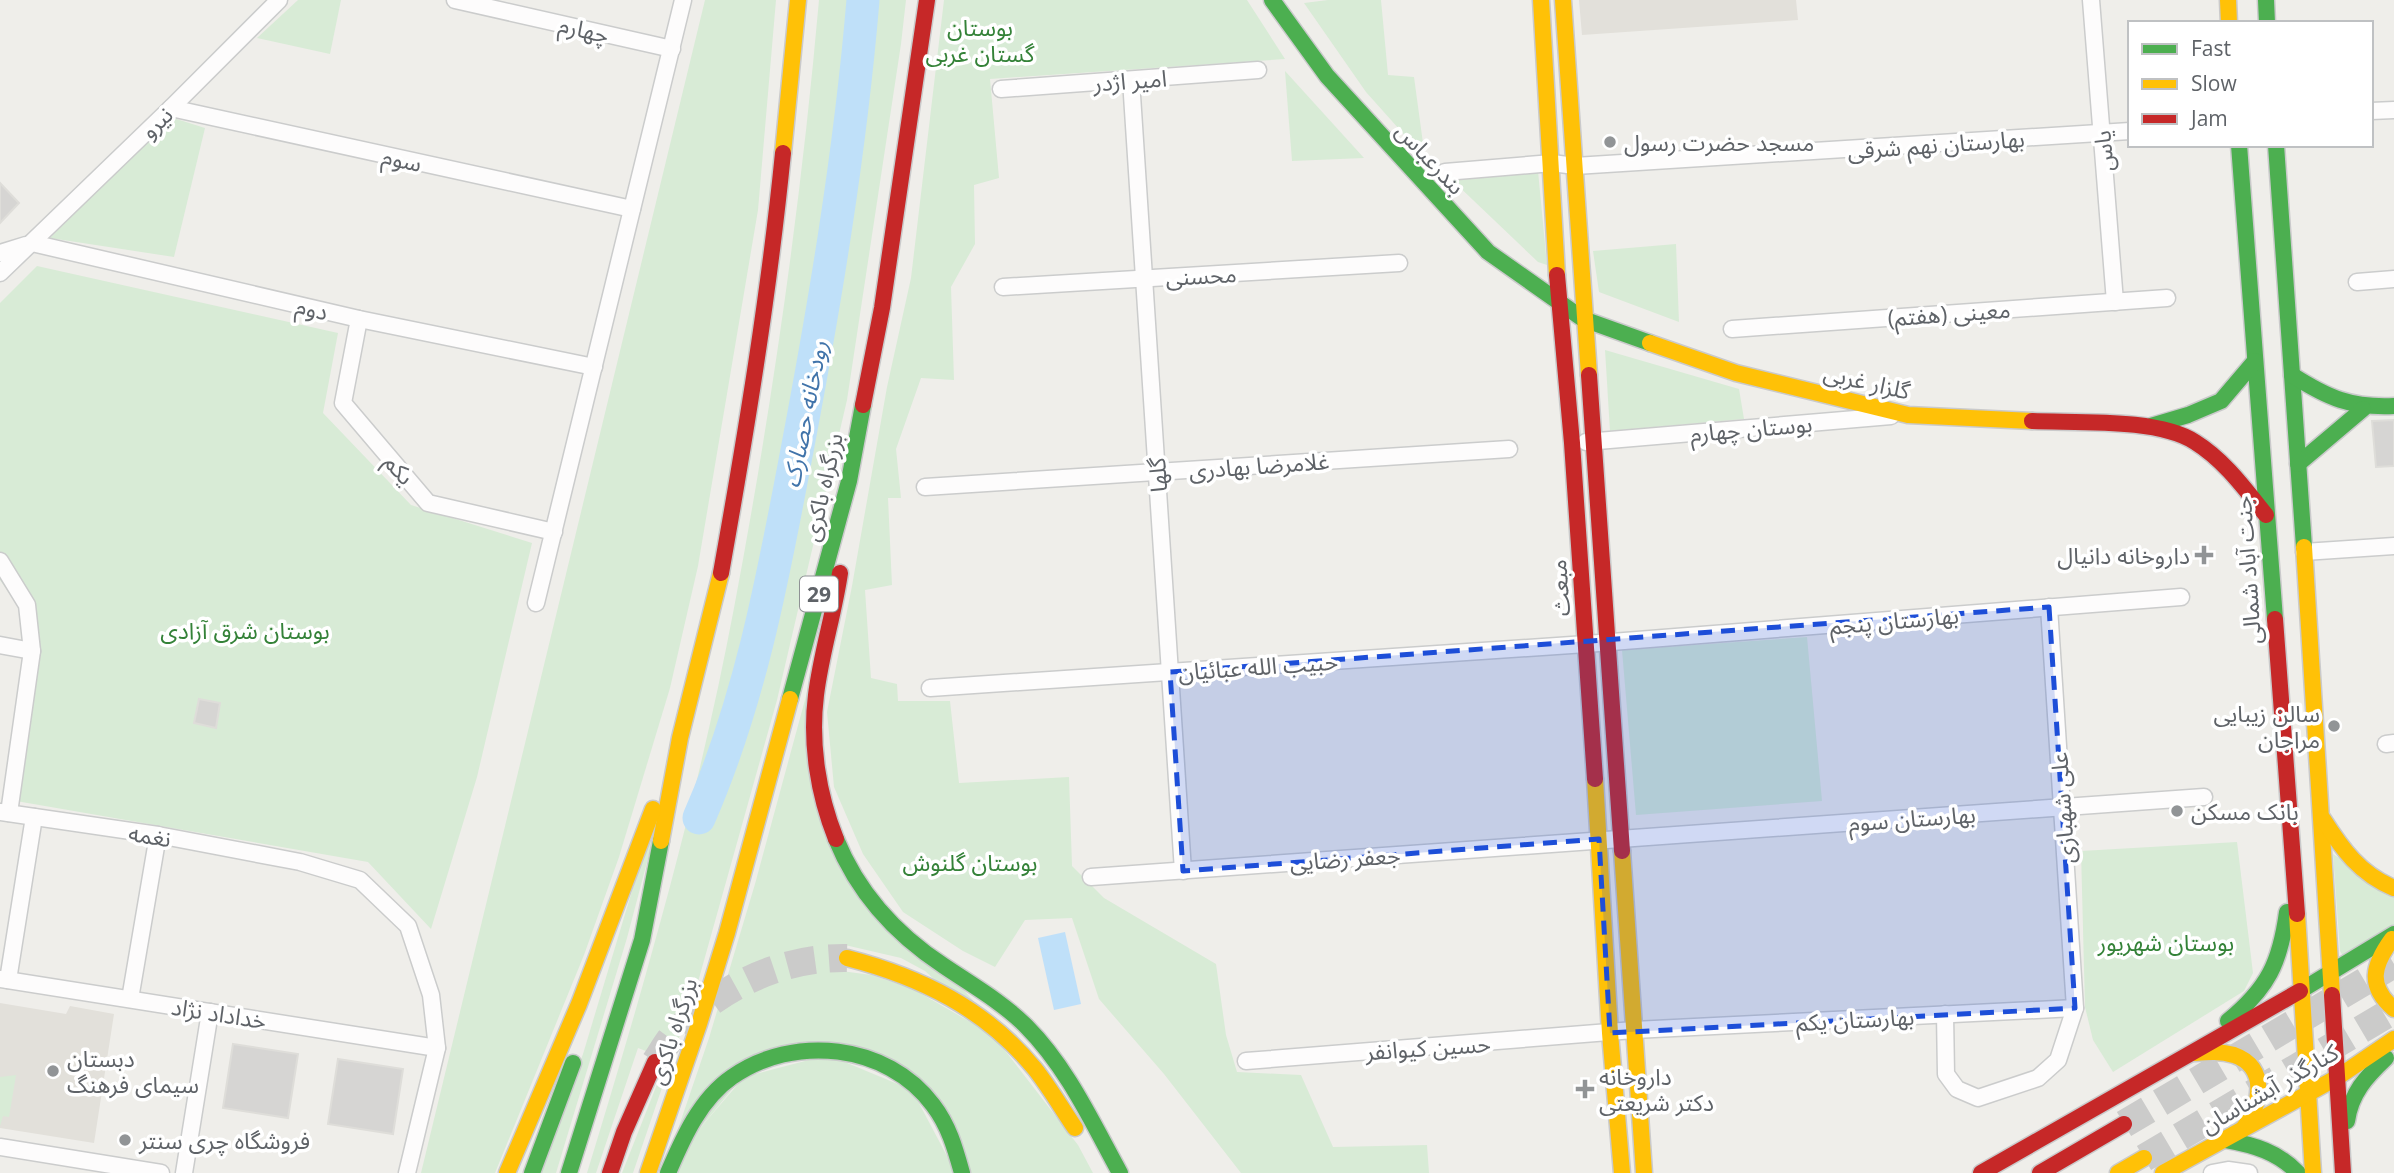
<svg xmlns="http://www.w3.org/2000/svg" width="2394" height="1173" font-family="'Open Sans','Noto Sans Arabic',sans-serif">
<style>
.education{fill:#e2e0da}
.green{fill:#d8ebd6}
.water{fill:#bfe0f9}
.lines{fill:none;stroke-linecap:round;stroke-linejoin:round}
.river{stroke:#bfe0f9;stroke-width:33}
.building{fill:#d6d5d3;stroke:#deddd9;stroke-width:2}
.highway-tunnel{stroke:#cbcbca;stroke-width:28;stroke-dasharray:28 14;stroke-linecap:butt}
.street-casing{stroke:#cbcccc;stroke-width:19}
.fast-casing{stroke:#cacacb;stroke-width:19}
.slow-casing{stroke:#cacacb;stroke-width:19}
.jam-casing{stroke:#cacacb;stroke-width:19}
.street{stroke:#fdfcfc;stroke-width:16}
.fast{stroke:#4caf50;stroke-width:16}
.slow{stroke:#ffc107;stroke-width:16}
.jam{stroke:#c62828;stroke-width:16}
.marked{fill:#1d4ed8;fill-opacity:0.2;stroke:#1d4ed8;stroke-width:5;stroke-dasharray:14 9;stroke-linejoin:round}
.poi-dot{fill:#919496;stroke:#fff;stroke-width:2.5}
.labels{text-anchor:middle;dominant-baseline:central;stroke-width:7;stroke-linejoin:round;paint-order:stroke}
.shield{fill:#fff;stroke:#8f9295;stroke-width:2}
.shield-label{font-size:21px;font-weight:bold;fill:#5f6368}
.park-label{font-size:23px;fill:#348238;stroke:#fff}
.street-label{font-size:23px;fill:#5f6368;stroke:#fff}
.poi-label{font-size:23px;fill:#5f6368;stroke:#fff;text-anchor:start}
.water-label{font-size:24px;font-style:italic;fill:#4174aa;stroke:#fff}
</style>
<rect width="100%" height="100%" fill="#efeeea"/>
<!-- education -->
<g class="education">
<path d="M 1579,0 L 1796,0 L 1798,20 L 1582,35 Z"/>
<path d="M 0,1003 L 66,1014 L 70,1006 L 114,1014 L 94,1143 L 0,1128 Z"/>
</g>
<!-- green -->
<g class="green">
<path d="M 298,0 L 341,0 L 330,54 L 257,38 Z"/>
<path d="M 705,0 L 776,0 L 758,210 L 698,566 L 670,688 L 619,857 L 584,955 L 495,1173 L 421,1173 Z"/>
<path d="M 819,0 L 906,0 L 901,44 L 847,400 L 777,700 L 698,982 L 633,1173 L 622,1173 L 667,1059 L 638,1048 L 596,1173 L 587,1173 C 644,987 698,799 734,608 C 772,407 801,204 819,0 Z"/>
<path d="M 944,0 L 1247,0 L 1285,59 L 990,79 L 999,178 L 974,185 L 975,244 L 951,287 L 954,380 L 921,378 L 896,449 L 901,498 L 888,498 L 892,585 L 865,590 L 871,678 L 897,684 L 898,701 L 950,701 L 959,783 L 1069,777 L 1072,866 L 1104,898 L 1216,964 L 1226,1035 L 1237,1072 L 1301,1075 L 1333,1147 L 1427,1145 L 1429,1173 L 1241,1173 L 1164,1074 L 1099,999 L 1072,918 L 1025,920 L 995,967 L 963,951 L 903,912 L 863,854 L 834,787 L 827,712 L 852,586 L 887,387 L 911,278 Z"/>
<path d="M 1328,0 L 1381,0 L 1388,75 L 1414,77 L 1425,158 L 1366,92 L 1304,3 Z"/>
<path d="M 1285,71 L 1364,158 L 1292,161 Z"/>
<path d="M 170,117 L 205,128 L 174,257 L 50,238 Z"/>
<path d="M 1538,171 L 1547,265 L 1538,262 L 1452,180 Z"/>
<path d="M 1676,244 L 1679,322 L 1599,292 L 1593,251 Z"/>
<path d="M 37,266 L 338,333 L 323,413 L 411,505 L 532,543 L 477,777 L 431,929 L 368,862 L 16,801 L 39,649 L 16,603 L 0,580 L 0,303 Z"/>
<path d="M 1605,350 L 1739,389 L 1744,419 L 1610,431 Z"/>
<path d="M 831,604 L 811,688 L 828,843 L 1063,1098 L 925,971 L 901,958 L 845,945 L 841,971 L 872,975 L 913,989 L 993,1035 L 1078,1145 L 1093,1173 L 969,1173 L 909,1070 L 763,1052 L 663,1173 L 709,1038 L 755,884 Z"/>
<path d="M 1807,637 L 1822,801 L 1636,815 L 1622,650 Z"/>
<path d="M 665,794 L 627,938 L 556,1173 L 539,1173 L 583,1054 L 638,871 Z"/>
<path d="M 2237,842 L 2253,973 L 2244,991 L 2113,1072 L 2093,1040 L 2085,1007 L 2081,851 Z"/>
<path d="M 2333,854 L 2394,894 L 2394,925 L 2343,956 L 2340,951 Z"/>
<path d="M 828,1055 L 912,1090 L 956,1173 L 673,1173 L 689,1141 L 744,1077 Z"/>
<path d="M 16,1075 L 9,1117 L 3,1116 L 0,1126 L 0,1077 Z"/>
</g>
<!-- water -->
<path class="water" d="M 1065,932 L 1081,1004 L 1054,1010 L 1038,938 Z"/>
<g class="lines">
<!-- river -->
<path class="river" d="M 699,818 C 749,704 772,583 795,461 C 824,309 850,155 863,0"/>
</g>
<!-- building -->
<g class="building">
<path d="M 0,183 L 19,203 L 0,223 Z"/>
<path d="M 2394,420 L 2394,466 L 2376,467 L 2372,421 Z"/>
<path d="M 199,699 L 220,703 L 216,728 L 194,723 Z"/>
<path d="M 233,1044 L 298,1054 L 288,1118 L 223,1108 Z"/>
<path d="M 338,1059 L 403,1069 L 393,1134 L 328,1124 Z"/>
</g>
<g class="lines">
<!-- highway-tunnel -->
<g class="highway-tunnel">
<path d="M 655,1062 C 662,1052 668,1040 677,1031 C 722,986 782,957 847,958"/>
<path d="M 2124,1124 L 2394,964"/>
<path d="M 2144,1158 L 2394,1010"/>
</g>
<defs>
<g id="street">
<path d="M 455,0 L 672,49"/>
<path d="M 2091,0 L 2115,302"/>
<path d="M 1131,80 L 1183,871"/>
<path d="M 1001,89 L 1258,70"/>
<path d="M 171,108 L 632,209"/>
<path d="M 2371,111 L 2394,110"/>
<path d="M 1445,172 L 1552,163 L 1575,166 L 2130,131"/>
<path d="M 32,243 L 359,319 L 594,367"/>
<path d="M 0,253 L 26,245"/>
<path d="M 0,273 L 171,108 L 279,0"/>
<path d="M 2357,282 L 2394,279"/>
<path d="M 1003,287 L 1399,263"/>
<path d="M 359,319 L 343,403 L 428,503 L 554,532"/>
<path d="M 1732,329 L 2167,298"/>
<path d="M 1586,442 L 1891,416"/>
<path d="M 925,487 L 1509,449"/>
<path d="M 2304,552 L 2394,546"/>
<path d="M 0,561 L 27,605 L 32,651 L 9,813"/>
<path d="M 536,603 L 683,0"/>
<path d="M 0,645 L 32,651"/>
<path d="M 930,688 L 1586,644 L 2181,597"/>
<path d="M 2386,744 L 2394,743"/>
<path d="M 0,812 L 158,835 L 300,862 L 360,880 L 408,926 L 431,995 L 437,1048 L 407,1173"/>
<path d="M 1091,877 L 2204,797"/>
<path d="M 0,979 L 437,1048"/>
<path d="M 8,980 L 34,817"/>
<path d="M 130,999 L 158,835"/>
<path d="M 1945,1014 L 1946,1074 L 1957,1089 L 1978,1098 L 2038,1078 L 2058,1060 L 2075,1008 L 2049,607"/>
<path d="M 1246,1061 L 1634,1030 L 2075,1008"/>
<path d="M 0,1147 L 161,1173"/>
<path d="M 184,1173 L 210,1012"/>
<path d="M 2212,1173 L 2228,1170 L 2249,1173"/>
</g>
<g id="fast">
<path d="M 1272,0 L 1327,76 L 1488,252 L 1583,319 L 1650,343"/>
<path d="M 2266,0 L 2267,23"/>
<path d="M 2239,145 L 2275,619"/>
<path d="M 2276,145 L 2304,547"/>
<path d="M 2292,375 C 2328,398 2351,408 2394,406"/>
<path d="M 2151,426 L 2188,415 L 2221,401 L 2255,361"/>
<path d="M 2298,464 L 2363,409"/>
<path d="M 790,699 L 849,481 L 863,405"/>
<path d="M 836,839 C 858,893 895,934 944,966 C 972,985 1002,1002 1026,1026 C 1067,1067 1092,1122 1120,1173"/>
<path d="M 2300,991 L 2394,934"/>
<path d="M 2228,1021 C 2268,988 2280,963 2287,912"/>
<path d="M 2347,1121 C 2351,1093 2366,1077 2386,1058"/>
<path d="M 2226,1140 C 2254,1145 2278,1152 2298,1173"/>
<path d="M 532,1173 L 573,1063"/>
<path d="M 569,1173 L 642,940 L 661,841"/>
<path d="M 668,1173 C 683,1138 700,1099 732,1077 C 793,1034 887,1043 933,1105 C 949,1126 955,1148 962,1173"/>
</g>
<g id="slow">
<path d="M 1541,0 L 1557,275"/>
<path d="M 1563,0 L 1589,375"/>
<path d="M 2228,0 L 2229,23"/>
<path d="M 783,153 L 798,0"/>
<path d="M 1650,343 L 1736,373 L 1908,415 L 2032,421"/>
<path d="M 2304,547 L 2332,995"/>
<path d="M 1595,779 L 1610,1033 L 1622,1173"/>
<path d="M 2323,819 C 2342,849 2360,874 2394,888"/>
<path d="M 661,841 L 680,738 L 721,573"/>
<path d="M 1622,851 L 1644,1173"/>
<path d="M 2297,914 L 2313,1173"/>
<path d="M 2392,939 C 2373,965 2367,986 2394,1009"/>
<path d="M 847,958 C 921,977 986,1009 1035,1069 C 1050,1088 1062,1109 1075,1128"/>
<path d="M 2195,1053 C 2208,1052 2221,1051 2234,1055 C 2269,1067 2261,1106 2243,1129"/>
<path d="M 507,1173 L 579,1004 L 653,809"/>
<path d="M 648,1173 L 699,1024 L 727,933 L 790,699"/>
<path d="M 2118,1173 L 2144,1158"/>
<path d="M 2163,1173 L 2338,1077 L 2394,1039"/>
</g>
<g id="jam">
<path d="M 1557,275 L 1572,443 L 1595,779"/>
<path d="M 1589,375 L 1622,851"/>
<path d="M 863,405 L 882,308 L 927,0"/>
<path d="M 2032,421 C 2078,423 2158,418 2195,442 C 2224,460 2245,489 2266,515"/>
<path d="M 721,573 C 746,433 769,294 783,153"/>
<path d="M 2275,619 L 2297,914"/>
<path d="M 836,839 C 818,794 810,743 816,695 C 821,654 834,614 840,573"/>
<path d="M 2332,995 L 2343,1173"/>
<path d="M 610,1173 L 624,1132 L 655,1062"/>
<path d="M 1981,1173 L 2300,991"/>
<path d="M 2040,1173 L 2124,1124"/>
</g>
</defs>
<!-- street casing -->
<use href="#street" class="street-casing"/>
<!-- fast casing -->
<use href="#fast" class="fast-casing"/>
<!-- slow casing -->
<use href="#slow" class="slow-casing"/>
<!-- jam casing -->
<use href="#jam" class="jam-casing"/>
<!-- street -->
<use href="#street" class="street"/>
<!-- fast -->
<use href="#fast" class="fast"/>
<!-- slow -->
<use href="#slow" class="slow"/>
<!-- jam -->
<use href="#jam" class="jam"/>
</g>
<!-- marked area -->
<path class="marked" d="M 2049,607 L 2075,1008 L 1610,1033 L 1599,839 L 1183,871 L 1170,672 Z"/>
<!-- markers -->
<g class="poi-dot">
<circle cx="1610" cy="142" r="7"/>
<path d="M2200.5 544.5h7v7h7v7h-7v7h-7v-7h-7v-7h7z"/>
<circle cx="2334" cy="726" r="7"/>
<circle cx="2177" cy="811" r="7"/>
<circle cx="53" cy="1071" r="7"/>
<path d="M1581.5 1078.5h7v7h7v7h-7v7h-7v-7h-7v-7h7z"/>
<circle cx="125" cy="1140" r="7"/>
</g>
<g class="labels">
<!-- shield labels -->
<rect class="shield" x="800" y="576.5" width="38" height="35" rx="5"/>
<g class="shield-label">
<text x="819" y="594">29</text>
</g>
<!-- park labels -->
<g class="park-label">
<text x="980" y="27">بوستان<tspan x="980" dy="26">گستان غربی</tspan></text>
<text x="245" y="630">بوستان شرق آزادی</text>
<text x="970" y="862">بوستان گلنوش</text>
<text x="2166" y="942">بوستان شهریور</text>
</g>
<!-- street labels -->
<g class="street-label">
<text transform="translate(584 29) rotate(13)">چهارم</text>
<text transform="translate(1130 80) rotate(-4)">امیر اژدر</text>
<text transform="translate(156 122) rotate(-44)">نیرو</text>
<text transform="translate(1936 144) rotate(-4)">بهارستان نهم شرقی</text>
<text transform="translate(2103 151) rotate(-95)">یاس</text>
<text transform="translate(1431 158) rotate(47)">بندرعباس</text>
<text transform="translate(402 159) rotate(12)">سوم</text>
<text transform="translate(1201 275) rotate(-3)">محسنی</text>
<text transform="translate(312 308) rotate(13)">دوم</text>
<text transform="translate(1949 313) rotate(-4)">معینی (هفتم)</text>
<text transform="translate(1867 381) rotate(13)">گلزار غربی</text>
<text transform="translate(1751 428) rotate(-5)">بوستان چهارم</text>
<text transform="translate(1259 465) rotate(-4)">غلامرضا بهادری</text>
<text transform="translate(400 469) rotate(49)">یکم</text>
<text transform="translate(1157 475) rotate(-94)">گلها</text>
<text transform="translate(822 487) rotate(-77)">بزرگراه باکری</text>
<text transform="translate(2247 570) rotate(-94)">جنت آباد شمالی</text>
<text transform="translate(1559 588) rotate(-94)">مبعث</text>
<text transform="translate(1894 620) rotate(-5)">بهارستان پنجم</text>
<text transform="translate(1258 666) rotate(-4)">حبیب الله عبائیان</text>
<text transform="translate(2062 808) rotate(-94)">علی شهبازی</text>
<text transform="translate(1912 818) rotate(-4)">بهارستان سوم</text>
<text transform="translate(150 835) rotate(9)">نغمه</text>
<text transform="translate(1345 858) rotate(-4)">جعفر رضایی</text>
<text transform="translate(219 1013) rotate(9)">خداداد نژاد</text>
<text transform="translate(1855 1019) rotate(-3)">بهارستان یکم</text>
<text transform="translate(672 1031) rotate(-72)">بزرگراه باکری</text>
<text transform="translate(1428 1047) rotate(-4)">حسین کیوانفر</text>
<text transform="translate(2269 1088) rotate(-30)">کنارگذر آبشناسان</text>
</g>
<!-- poi labels -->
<g class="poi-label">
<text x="1624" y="142">مسجد حضرت رسول</text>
<text x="2190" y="555" text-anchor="end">داروخانه دانیال</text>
<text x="2320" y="713" text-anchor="end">سالن زیبایی<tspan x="2320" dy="26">مراجان</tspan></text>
<text x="2191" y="811">بانک مسکن</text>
<text x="67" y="1058">دبستان<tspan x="67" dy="26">سیمای فرهنگ</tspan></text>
<text x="1599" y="1076">داروخانه<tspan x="1599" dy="26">دکتر شریعتی</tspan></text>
<text x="139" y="1140">فروشگاه چری سنتر</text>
</g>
<!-- water labels -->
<g class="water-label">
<text transform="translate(804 414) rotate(-79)">رودخانه حصارک</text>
</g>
</g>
<!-- legend -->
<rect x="2128" y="21" width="245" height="126" fill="#ffffff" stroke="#bfc1c3" stroke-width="2"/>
<rect x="2142" y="44" width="35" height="10" fill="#4caf50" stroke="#bfc1c3" stroke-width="2"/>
<text x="2191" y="56" font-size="21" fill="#5f6368">Fast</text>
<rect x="2142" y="79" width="35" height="10" fill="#ffc107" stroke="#bfc1c3" stroke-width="2"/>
<text x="2191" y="91" font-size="21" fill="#5f6368">Slow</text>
<rect x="2142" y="114" width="35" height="10" fill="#c62828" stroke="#bfc1c3" stroke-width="2"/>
<text x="2191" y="126" font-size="21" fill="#5f6368">Jam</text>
</svg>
